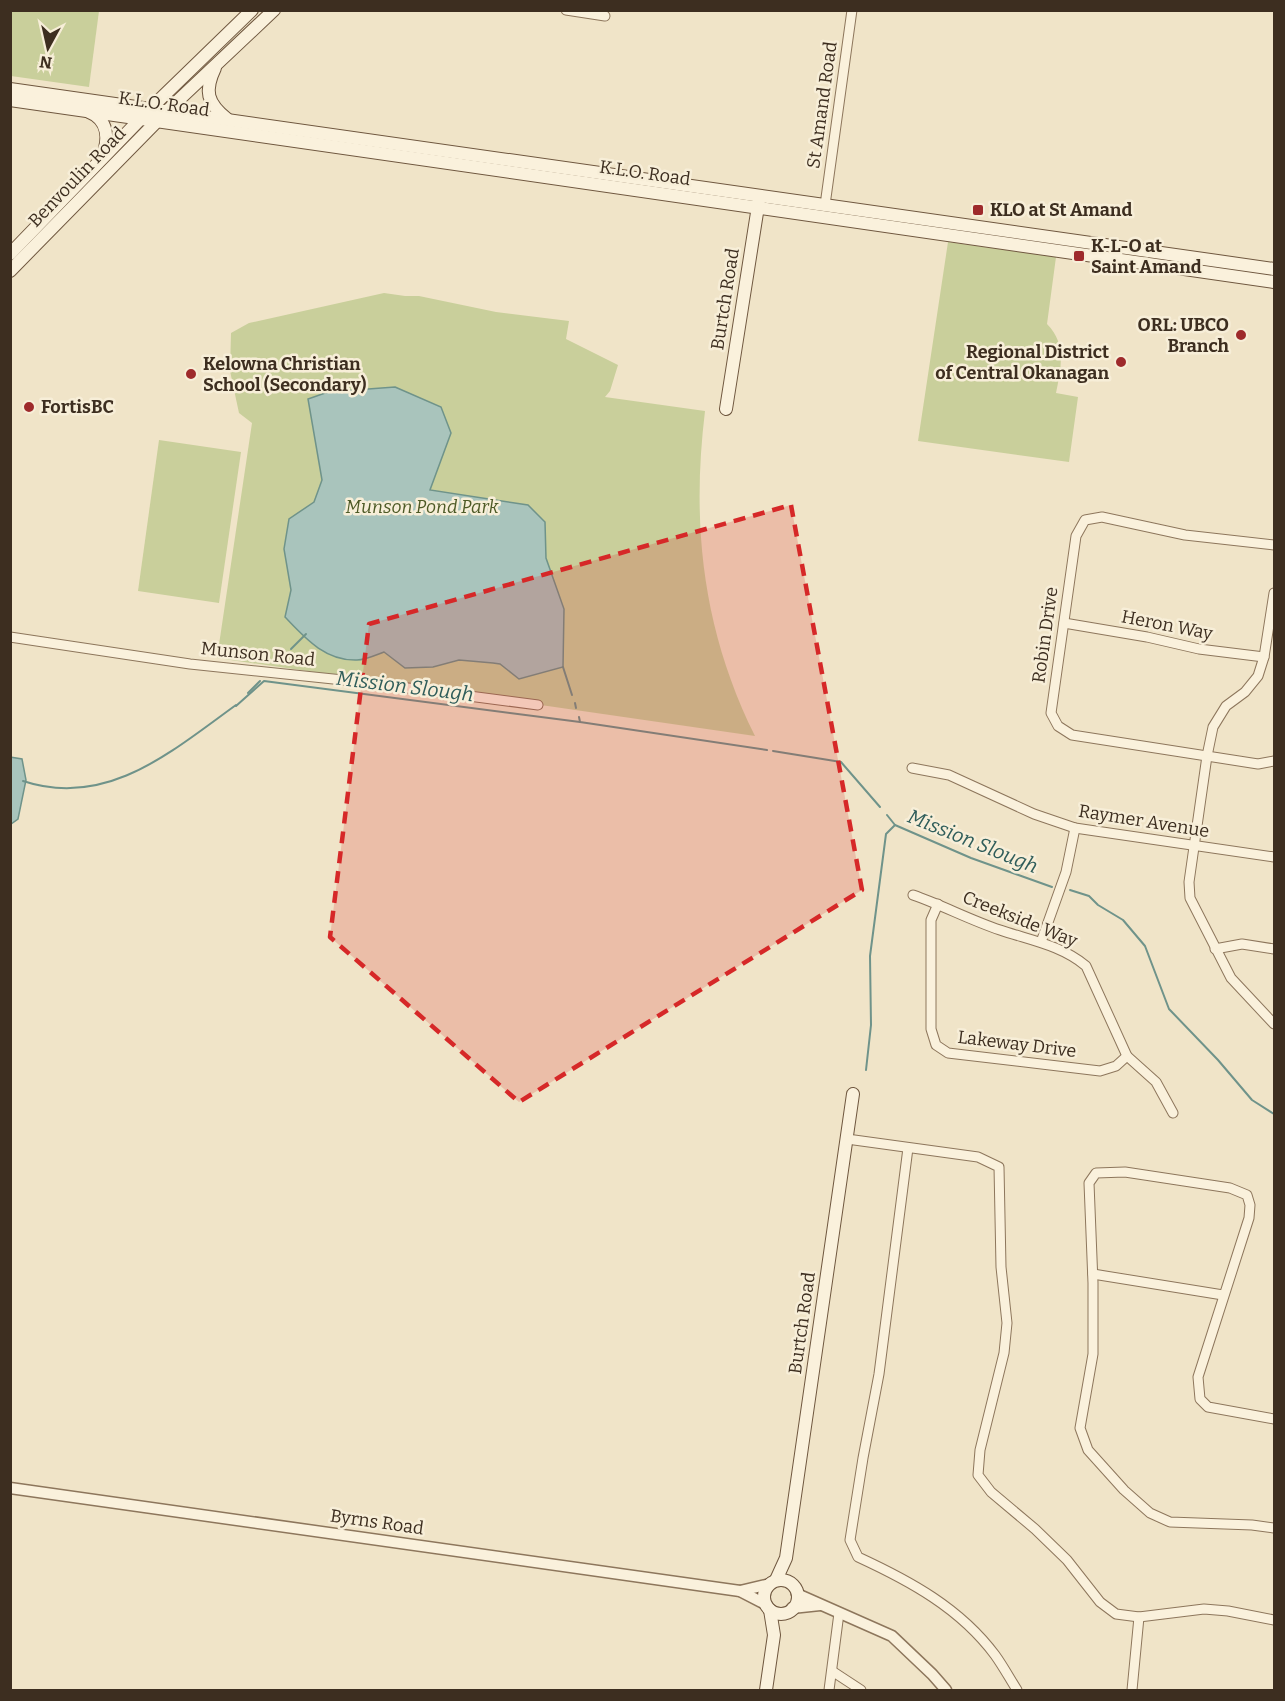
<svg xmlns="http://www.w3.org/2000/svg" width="1285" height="1701" font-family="Bitter,serif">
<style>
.green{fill:#c9cf9b}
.water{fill:#a9c4bc;stroke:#6f938a;stroke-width:1.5}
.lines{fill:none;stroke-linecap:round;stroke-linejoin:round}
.stream{stroke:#6f938a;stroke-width:2}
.minor-casing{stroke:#8d765c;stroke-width:11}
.tertiary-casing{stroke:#8d765c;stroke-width:13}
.secondary-casing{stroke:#6f573f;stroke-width:14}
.minor{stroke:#faf1dc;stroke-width:9}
.tertiary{stroke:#faf1dc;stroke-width:10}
.secondary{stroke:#faf1dc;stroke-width:12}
.marked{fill:#d62828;fill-opacity:0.2;stroke:#d62828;stroke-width:4.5;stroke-dasharray:12 8;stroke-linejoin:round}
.poi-dot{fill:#9e2a2b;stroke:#f7eed8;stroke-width:2}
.labels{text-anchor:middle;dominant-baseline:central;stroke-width:5;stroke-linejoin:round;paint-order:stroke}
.street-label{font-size:18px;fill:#3d2e20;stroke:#f7eed8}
.poi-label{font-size:18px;font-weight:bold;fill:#3d2e20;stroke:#f7eed8;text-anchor:start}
.park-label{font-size:18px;font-style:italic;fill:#4d5a26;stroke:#f7eed8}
.water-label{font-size:20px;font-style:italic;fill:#2f5d5a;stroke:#f7eed8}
</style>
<rect width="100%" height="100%" fill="#f0e4c8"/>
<!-- green -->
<g class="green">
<path d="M 11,10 L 99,11 L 89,87 L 11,76 Z"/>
<path d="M 948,242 L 1056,257 L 1047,324 C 1067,344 1061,368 1056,393 L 1078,397 L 1069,462 L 918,441 Z"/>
<path d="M 384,293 L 405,296 L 419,296 L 496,312 L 569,321 L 566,339 L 618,365 L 610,391 L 605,397 L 705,411 C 691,526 703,631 755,736 L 217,658 L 252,423 L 239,413 L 230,371 L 231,333 L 249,323 Z"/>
<path d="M 159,440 L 241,452 L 219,603 L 138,591 Z"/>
</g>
<!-- water -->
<g class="water">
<path d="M 395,387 L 441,407 L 451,433 L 430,490 L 528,505 L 545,522 L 546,558 L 564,609 L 563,667 L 519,679 L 500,664 L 493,663 L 459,660 L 433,667 L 405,668 L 384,652 C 376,655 365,660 357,660 C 325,661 305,638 285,617 L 291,590 L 284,549 L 289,519 L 314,502 L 322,480 L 308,399 L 328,392 Z"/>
<path d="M 10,757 L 22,759 L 26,780 L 18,819 L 11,824 Z"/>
</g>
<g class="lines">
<!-- stream -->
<g class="stream">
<path d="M 291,649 L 306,634"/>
<path d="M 563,667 L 572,695"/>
<path d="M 248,693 L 260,681"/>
<path d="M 575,703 L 576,708"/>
<path d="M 236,706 L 264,681 L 580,722"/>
<path d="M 579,717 L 580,722 L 767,750"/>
<path d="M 773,751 L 841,762 L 880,807"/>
<path d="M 23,781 C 107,809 172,751 236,705"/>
<path d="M 887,815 L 895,825 L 971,858 L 1052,887"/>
<path d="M 1070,890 L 1089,896 L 1098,905 L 1123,920 L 1145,946 L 1169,1009 L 1218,1060 L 1252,1100 L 1274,1114"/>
<path d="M 866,1070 L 871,1025 L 870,956 L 886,834 L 895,825"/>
</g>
<defs>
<g id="minor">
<path d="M 566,10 L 605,16"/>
<path d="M 825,205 L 852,10"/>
<path d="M 1274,545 L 1185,535 L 1102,517 L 1085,520 L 1076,536 L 1051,713 L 1058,726 L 1072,735 L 1258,764 L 1274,761"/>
<path d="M 1274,593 L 1264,657 L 1258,676 L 1245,692 L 1226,706 L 1213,727 L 1207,756 L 1189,882 L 1190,898 L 1231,978 L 1274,1024"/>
<path d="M 1064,623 L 1147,637 L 1199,649 L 1264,657"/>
<path d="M 10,637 L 190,664 L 362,682 L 538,705"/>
<path d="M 912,768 L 949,775 L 1034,814 L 1075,828 L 1274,857"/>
<path d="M 913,895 C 942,905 970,920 1000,930 C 1029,940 1061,945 1086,966 L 1127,1056 L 1156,1082 L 1173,1113"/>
<path d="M 938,904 L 931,920 L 931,1029 L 936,1045 L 948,1053 L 1100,1071 L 1116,1066 L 1127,1056"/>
<path d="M 1041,942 L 1066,872 L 1075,828"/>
<path d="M 1215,949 L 1242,944 L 1274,949"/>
<path d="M 847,1139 L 978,1157 L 999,1167 L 1001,1267 L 1007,1323 L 1004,1353 L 980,1450 L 978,1475 L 991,1492 L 1035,1529 L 1067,1560 L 1100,1602 L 1116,1614 L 1139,1617 L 1204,1609 L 1228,1611 L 1274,1620"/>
<path d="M 908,1148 L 879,1374 L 863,1458 L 850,1540 L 858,1557 C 910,1581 960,1608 995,1655 C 1003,1666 1010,1679 1017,1690"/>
<path d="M 1093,1274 L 1223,1295"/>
<path d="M 1274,1419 L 1208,1407 L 1200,1399 L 1198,1377 L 1249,1218 L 1250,1205 L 1247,1195 L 1230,1188 L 1125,1172 L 1096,1173 L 1089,1183 L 1093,1283 L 1093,1354 L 1080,1428 L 1088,1450 L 1124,1490 L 1150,1513 L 1170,1522 L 1252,1525 L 1274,1528"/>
<path d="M 832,1671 L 861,1690"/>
<path d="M 829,1690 L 839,1613"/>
<path d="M 1132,1690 L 1139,1617"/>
</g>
<g id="tertiary">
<path d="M 10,1488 L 740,1591 L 767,1605"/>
<path d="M 740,1591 L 770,1584"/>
<path d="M 797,1594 L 892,1636 L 932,1674 L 946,1690"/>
<path d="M 792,1608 L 820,1605"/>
</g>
<g id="secondary">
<path d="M 215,68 C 204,91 207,103 227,119"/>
<path d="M 10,89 L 1274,269"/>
<path d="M 10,100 L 1274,282"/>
<path d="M 89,112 C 109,120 109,140 102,158"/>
<path d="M 10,254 L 151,108 L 252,10"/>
<path d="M 10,271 L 167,111 L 274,10"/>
<path d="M 726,409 L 759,200"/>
<path d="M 776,1580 L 786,1558 L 853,1094"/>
<circle cx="781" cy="1597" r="17"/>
<path d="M 766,1690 L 774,1635 L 770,1610"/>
</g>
</defs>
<!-- minor casing -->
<use href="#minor" class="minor-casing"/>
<!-- tertiary casing -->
<use href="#tertiary" class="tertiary-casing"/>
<!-- secondary casing -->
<use href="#secondary" class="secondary-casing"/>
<!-- minor -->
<use href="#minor" class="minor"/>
<!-- tertiary -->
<use href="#tertiary" class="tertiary"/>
<!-- secondary -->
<use href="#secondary" class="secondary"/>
</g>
<!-- marked area -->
<path class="marked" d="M 791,505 L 862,890 L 519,1102 L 330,937 L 369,624 Z"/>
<!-- markers -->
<g class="poi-dot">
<rect x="972" y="204" width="12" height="12" rx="3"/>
<rect x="1073" y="250" width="12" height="12" rx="3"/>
<circle cx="1241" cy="335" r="6"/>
<circle cx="1121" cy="362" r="6"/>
<circle cx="191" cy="374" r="6"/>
<circle cx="29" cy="407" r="6"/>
</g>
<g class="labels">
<!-- street labels -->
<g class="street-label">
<text transform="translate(164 104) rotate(8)">K.L.O. Road</text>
<text transform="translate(822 105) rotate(-82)">St Amand Road</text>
<text transform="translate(645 173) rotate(8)">K.L.O. Road</text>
<text transform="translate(77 177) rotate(-46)">Benvoulin Road</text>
<text transform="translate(725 299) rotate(-81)">Burtch Road</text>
<text transform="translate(1167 625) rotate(11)">Heron Way</text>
<text transform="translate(1045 635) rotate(-82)">Robin Drive</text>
<text transform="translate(258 654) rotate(6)">Munson Road</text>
<text transform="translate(1144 821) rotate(9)">Raymer Avenue</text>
<text transform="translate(1020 919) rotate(22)">Creekside Way</text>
<text transform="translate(1017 1044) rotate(7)">Lakeway Drive</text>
<text transform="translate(802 1323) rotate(-82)">Burtch Road</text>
<text transform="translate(377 1522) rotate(8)">Byrns Road</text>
</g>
<!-- poi labels -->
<g class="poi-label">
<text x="990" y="210">KLO at St Amand</text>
<text x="1091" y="246">K-L-O at<tspan x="1091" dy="21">Saint Amand</tspan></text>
<text x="1229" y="325" text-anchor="end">ORL: UBCO<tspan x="1229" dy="21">Branch</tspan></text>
<text x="1109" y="352" text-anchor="end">Regional District<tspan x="1109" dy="21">of Central Okanagan</tspan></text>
<text x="203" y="364">Kelowna Christian<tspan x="203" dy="21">School (Secondary)</tspan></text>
<text x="41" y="407">FortisBC</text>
</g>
<!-- park labels -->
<g class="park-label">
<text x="422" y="507">Munson Pond Park</text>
</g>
<!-- water labels -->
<g class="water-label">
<text transform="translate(405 686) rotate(7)">Mission Slough</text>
<text transform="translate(973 841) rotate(22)">Mission Slough</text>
</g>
</g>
<!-- border -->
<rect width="1285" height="1701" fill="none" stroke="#3d2e20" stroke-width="24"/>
<!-- north arrow -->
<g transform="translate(48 48) rotate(188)" stroke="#f7eed8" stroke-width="4.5" paint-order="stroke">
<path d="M0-4.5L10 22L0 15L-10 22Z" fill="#3d2e20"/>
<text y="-9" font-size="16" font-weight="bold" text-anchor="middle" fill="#3d2e20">N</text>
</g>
</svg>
